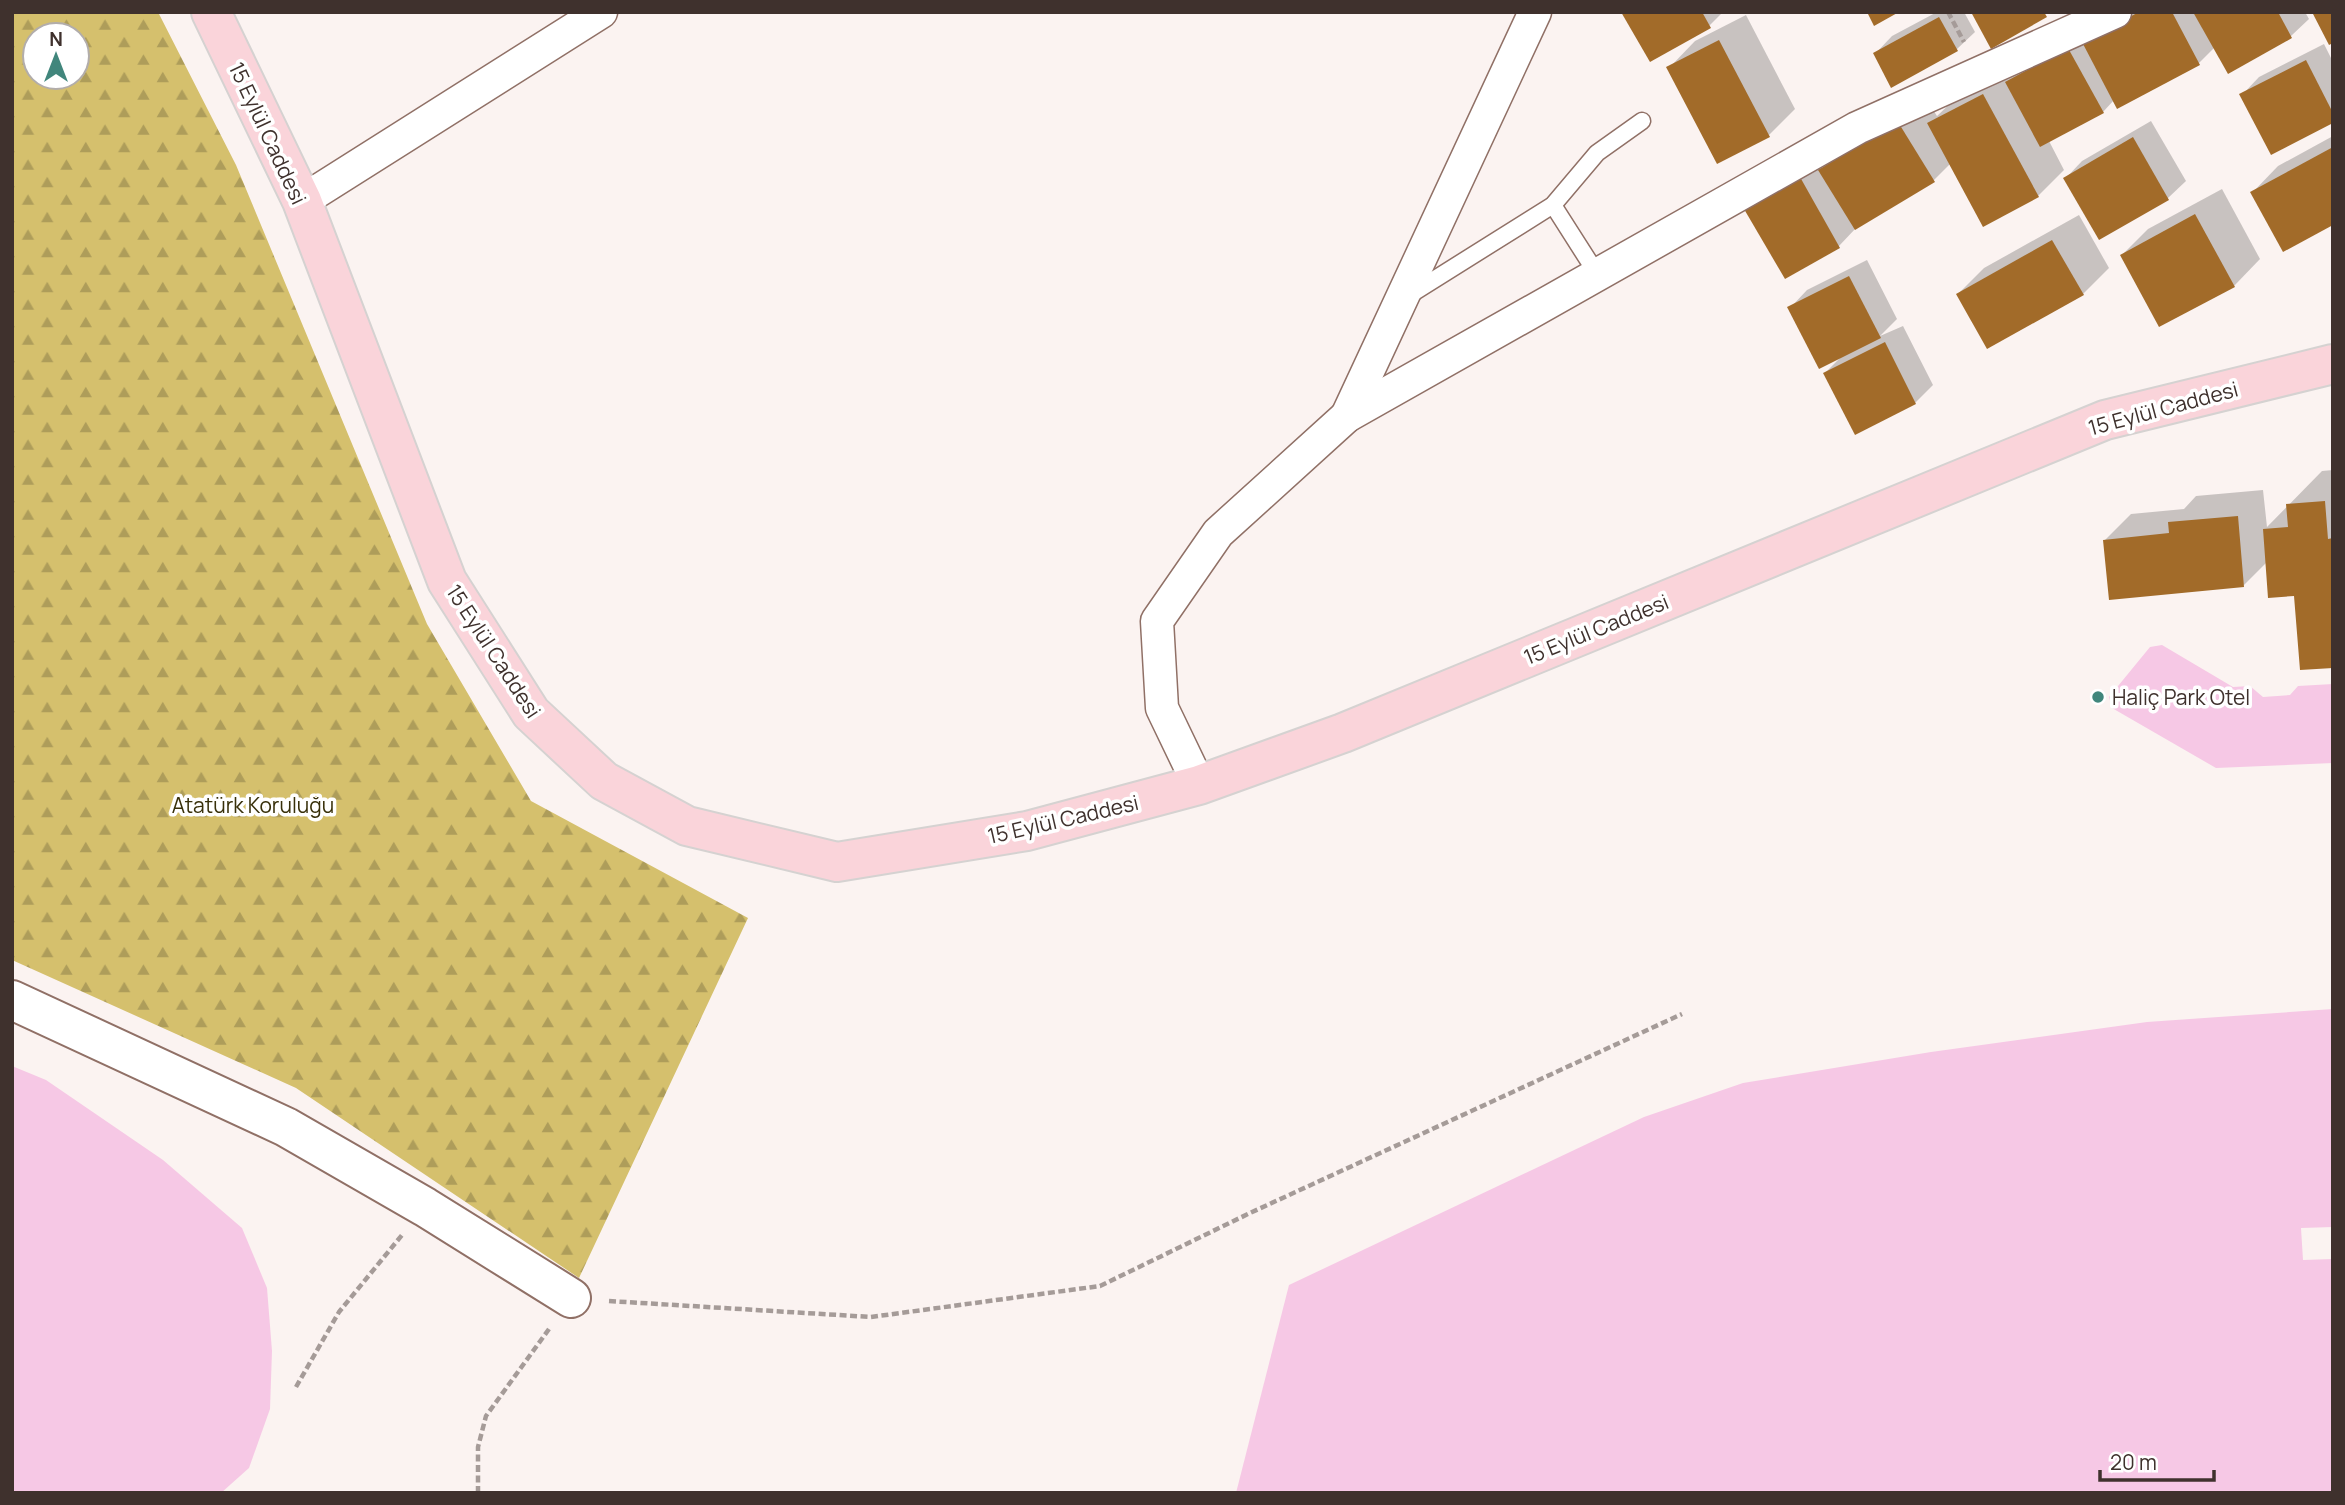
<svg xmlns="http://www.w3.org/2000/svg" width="2345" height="1505" font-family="Manrope,sans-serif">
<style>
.forest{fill:url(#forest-firs);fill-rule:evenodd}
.water{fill:#f6c8e5}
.pier{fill:#fbf3f1}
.shadow{fill:#0003}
.building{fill:#a26b29}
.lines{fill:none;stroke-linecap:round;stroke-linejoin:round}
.service-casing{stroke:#907066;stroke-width:19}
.minor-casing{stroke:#907066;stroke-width:35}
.tertiary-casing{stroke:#907066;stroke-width:42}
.primary-casing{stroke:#d5d2d1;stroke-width:42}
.path{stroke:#a59b98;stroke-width:4.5;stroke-dasharray:7 3.5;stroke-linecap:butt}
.service{stroke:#fff;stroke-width:16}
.minor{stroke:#fff;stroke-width:32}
.tertiary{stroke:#fff;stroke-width:38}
.primary{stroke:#fad4da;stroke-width:38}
.poi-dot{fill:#41867c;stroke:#fff;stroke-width:2.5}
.labels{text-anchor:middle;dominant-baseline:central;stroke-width:7;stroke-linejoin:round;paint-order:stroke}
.street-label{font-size:21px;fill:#3f312d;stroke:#fff}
.poi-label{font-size:21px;fill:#3f312d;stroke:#fff;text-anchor:start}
.park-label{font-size:21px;fill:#38300a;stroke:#fff}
</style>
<defs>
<pattern id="forest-firs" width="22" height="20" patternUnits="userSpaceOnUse" patternTransform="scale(1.75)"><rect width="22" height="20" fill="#d5c06d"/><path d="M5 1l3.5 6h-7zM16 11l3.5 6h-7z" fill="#ae9d5a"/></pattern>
</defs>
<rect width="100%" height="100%" fill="#fbf3f1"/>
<!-- forest -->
<path class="forest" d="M 12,12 L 158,12 L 236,165 L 427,624 L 531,801 L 748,918 L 579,1278 L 296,1088 L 12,960 ZM 35,35 L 77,35 L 77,77 L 35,77 Z"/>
<!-- water -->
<g class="water">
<path d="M 2162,645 L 2233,687 L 2250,686 L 2263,697 L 2290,695 L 2298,686 L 2333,684 L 2333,763 L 2216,768 L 2112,708 L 2109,697 L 2150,647 Z"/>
<path d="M 2333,1009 L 2333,1493 L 1236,1493 L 1289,1285 L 1644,1117 L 1743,1083 L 1931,1052 L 2147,1022 Z"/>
<path d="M 12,1066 L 46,1080 L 163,1160 L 242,1228 L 267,1288 L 272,1351 L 270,1409 L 249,1468 L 221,1493 L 12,1493 Z"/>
</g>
<!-- pier -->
<path class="pier" d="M 2333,1227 L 2333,1259 L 2303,1260 L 2301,1228 Z"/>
<!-- shadow -->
<g class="shadow">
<path d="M 1623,12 L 1723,12 L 1709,26 Z"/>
<path d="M 1937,12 L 1964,12 L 1975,32 L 1957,49 L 1875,54 L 1892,36 Z"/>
<path d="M 2117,12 L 2305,12 L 2309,19 L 2291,36 L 2229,71 L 2215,47 L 2199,63 L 2118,107 L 2114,100 L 2103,112 L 2049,141 L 2064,170 L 2038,196 L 1951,163 L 1934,180 L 1856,228 L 1839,246 L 1786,277 L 1747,210 L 1818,161 L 1822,169 L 1847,144 L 1925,97 L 1937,116 L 1956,98 L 2010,69 L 2014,76 L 2024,65 Z"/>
<path d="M 1746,15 L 1795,109 L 1769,135 L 1669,68 L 1695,41 Z"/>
<path d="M 2324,44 L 2333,62 L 2333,121 L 2242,95 L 2259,77 Z"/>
<path d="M 2151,121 L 2186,181 L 2168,198 L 2099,238 L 2065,179 L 2082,161 Z"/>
<path d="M 2333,136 L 2333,223 L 2252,193 L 2278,166 Z"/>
<path d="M 2222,189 L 2260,259 L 2234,286 L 2122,255 L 2148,229 Z"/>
<path d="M 2079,215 L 2109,268 L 2083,294 L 1958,294 L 1984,268 Z"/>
<path d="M 1867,260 L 1897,319 L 1880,336 L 1903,326 L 1933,385 L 1915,403 L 1825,373 L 1842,356 L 1790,308 L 1807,290 Z"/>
<path d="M 2333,470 L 2333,666 L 2295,594 L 2267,562 L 2244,585 L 2105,540 L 2131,514 L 2184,509 L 2196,496 L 2263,490 L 2267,527 L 2322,471 Z"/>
</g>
<!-- building -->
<g class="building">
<path d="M 1621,12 L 1702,12 L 1711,28 L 1650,62 Z"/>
<path d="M 1867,12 L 1899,12 L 1874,26 Z"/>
<path d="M 1971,12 L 2044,12 L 2047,17 L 1991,49 Z"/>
<path d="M 2139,12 L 2172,12 L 2200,65 L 2117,109 L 2082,42 Z"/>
<path d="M 2193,12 L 2278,12 L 2292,38 L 2228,74 Z"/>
<path d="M 2312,12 L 2333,12 L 2333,43 L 2329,45 Z"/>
<path d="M 1939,17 L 1958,51 L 1891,88 L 1873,53 Z"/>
<path d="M 1719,40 L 1770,137 L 1717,164 L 1666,67 Z"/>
<path d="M 2068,48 L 2104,113 L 2040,147 L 2005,82 Z"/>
<path d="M 2306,60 L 2333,113 L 2333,123 L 2271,155 L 2239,94 Z"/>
<path d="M 1983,94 L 2039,197 L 1983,227 L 1927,123 Z"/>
<path d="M 1898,122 L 1935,182 L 1855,230 L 1818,170 Z"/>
<path d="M 2133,137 L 2169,200 L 2099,240 L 2063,178 Z"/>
<path d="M 2333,147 L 2333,225 L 2283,252 L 2250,192 Z"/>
<path d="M 1800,177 L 1840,248 L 1785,279 L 1744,209 Z"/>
<path d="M 2195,214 L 2235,287 L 2159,327 L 2120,255 Z"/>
<path d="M 2052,240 L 2084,295 L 1987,349 L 1956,294 Z"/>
<path d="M 1849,276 L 1881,338 L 1819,369 L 1787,307 Z"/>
<path d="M 1885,342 L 1916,404 L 1855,435 L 1823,373 Z"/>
<path d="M 2325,501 L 2328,539 L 2333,538 L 2333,668 L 2300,670 L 2294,596 L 2268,598 L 2263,529 L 2288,527 L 2286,504 Z"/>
<path d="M 2238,516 L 2244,587 L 2109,600 L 2103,540 L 2169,533 L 2168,522 Z"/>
</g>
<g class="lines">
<defs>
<g id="service">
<path d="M 1553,205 L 1597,274"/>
<path d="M 1408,296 L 1553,205 L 1597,153 L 1642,121"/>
</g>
<g id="minor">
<path d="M 302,201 L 601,12"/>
<path d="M 1347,416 L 1535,12"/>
<path d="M 1199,785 L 1162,708 L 1157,621 L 1218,533 L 1347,416 L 1857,128 L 2115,12"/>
</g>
<path id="tertiary" d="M 12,1000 L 286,1127 L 425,1207 L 571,1298"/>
<path id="primary" d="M 211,12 L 302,201 L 447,581 L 531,713 L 604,781 L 687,826 L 837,862 L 1027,831 L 1199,785 L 1343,733 L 2105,420 L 2333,364"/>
</defs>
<!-- service casing -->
<use href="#service" class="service-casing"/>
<!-- minor casing -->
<use href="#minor" class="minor-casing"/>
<!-- tertiary casing -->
<use href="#tertiary" class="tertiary-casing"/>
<!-- primary casing -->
<use href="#primary" class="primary-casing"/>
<!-- path -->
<g class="path">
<path d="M 1948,12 L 1964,42"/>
<path d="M 609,1301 L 871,1317 L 1100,1286 L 1250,1213 L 1682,1014"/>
<path d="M 296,1387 L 339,1312 L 402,1235"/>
<path d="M 478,1493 L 478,1447 L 486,1416 L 549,1329"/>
</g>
<!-- service -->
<use href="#service" class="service"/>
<!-- minor -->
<use href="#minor" class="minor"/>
<!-- tertiary -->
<use href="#tertiary" class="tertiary"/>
<!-- primary -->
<use href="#primary" class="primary"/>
</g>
<!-- markers -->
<circle class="poi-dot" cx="2098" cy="697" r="7"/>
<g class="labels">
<!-- street labels -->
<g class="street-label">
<text transform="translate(268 133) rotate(65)">15 Eylül Caddesi</text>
<text transform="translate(2163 408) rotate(-15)">15 Eylül Caddesi</text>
<text transform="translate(1596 629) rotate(-22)">15 Eylül Caddesi</text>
<text transform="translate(494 651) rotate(57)">15 Eylül Caddesi</text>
<text transform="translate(1063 819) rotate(-13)">15 Eylül Caddesi</text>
</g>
<!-- poi labels -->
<g class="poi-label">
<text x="2112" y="697">Haliç Park Otel</text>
</g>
<!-- park labels -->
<g class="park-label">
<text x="253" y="805">Atatürk Koruluğu</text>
</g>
</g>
<!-- border -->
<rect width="2345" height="1505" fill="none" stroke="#3f312d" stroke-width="28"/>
<!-- north arrow -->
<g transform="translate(56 56)"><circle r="33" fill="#ffffff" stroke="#b2adab" stroke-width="2"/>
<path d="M0-5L12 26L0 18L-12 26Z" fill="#41867c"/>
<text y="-10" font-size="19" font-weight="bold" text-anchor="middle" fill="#3f312d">N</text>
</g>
<!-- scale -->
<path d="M2100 1470v10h114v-10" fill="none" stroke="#3f312d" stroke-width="3.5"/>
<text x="2110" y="1470" font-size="21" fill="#3f312d" stroke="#ffffff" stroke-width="5" paint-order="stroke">20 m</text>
</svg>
